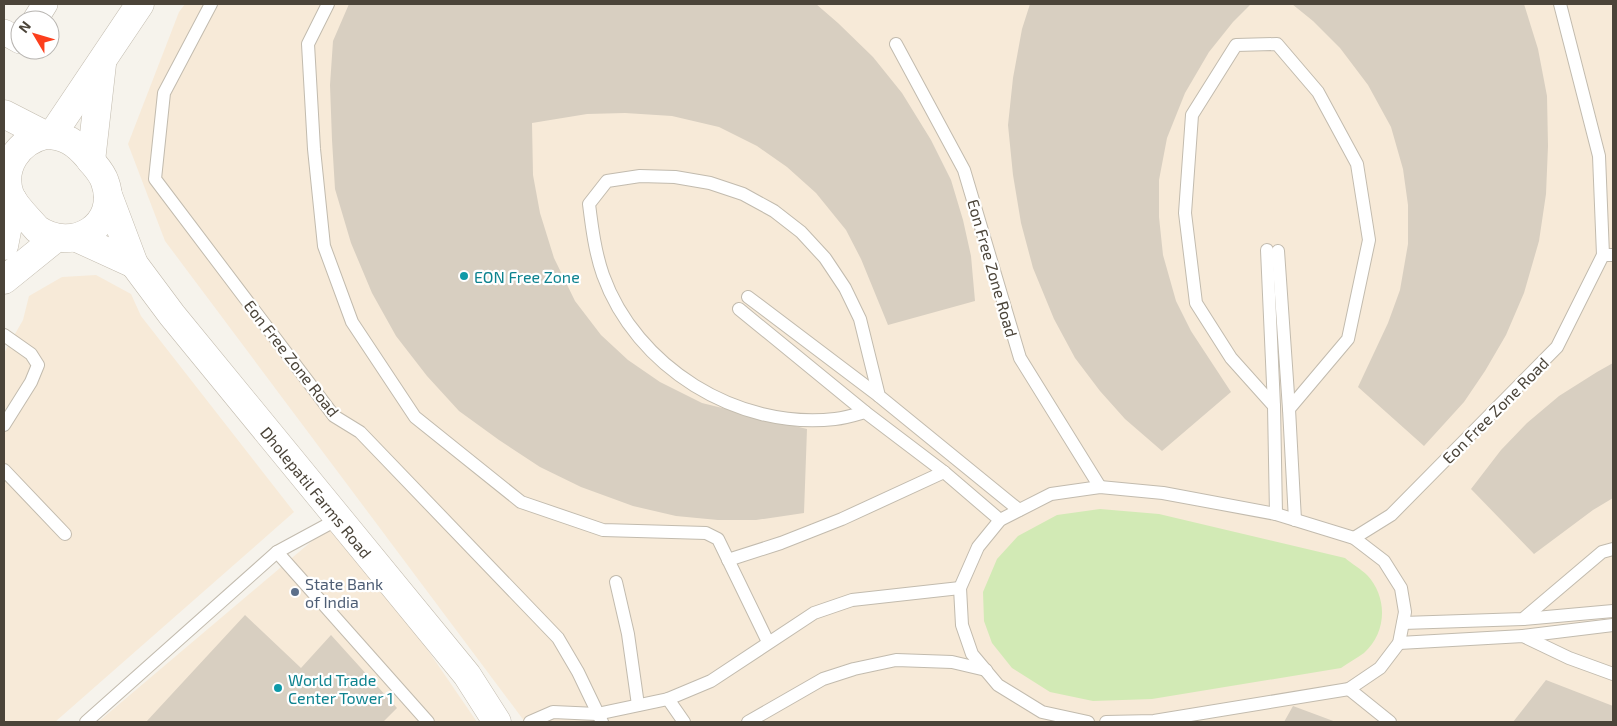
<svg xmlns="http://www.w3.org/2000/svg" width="1617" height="726" font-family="'Exo 2',sans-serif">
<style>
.commercial{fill:#f7ead8}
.green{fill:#d2eab5}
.building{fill:#d8cfc1}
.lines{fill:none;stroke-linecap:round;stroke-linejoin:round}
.service-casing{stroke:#c2bbae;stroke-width:14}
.minor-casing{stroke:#c2bbae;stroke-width:26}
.tertiary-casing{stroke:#c2bbae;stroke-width:29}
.service{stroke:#fff;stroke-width:12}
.minor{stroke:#fff;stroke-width:25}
.tertiary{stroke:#fff;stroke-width:28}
.culture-dot{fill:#0f9aa8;stroke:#fff;stroke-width:2}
.service-dot{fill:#5c6f8a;stroke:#fff;stroke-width:2}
.labels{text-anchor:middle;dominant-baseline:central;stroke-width:4.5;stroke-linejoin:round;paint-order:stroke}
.street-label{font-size:16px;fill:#4b4439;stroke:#fff}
.culture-label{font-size:16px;fill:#0d838f;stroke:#fff;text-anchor:start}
.service-label{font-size:16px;fill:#4e5e75;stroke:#fff;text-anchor:start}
</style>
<rect width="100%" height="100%" fill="#f6f3ec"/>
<!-- commercial -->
<g class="commercial">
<path d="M 185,4 L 1613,4 L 1613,722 L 525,722 L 165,241 L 128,144 L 179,12 Z"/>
<path d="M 96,275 L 131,294 L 141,316 L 294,512 L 55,722 L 4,722 L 4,353 L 23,320 L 29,296 L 62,277 Z"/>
<path d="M 338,519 L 477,722 L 98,722 Z"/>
</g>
<!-- green -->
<path class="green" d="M 1100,509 L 1159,514 L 1345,558 C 1352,564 1361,569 1367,575 C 1388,597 1387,633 1364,653 C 1357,658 1348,663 1341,668 L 1152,699 L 1093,701 L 1050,692 L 1012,668 L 992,643 L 984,621 L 983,592 L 997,559 L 1018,536 L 1057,515 Z"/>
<!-- building -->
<g class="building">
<path d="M 349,4 L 816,4 L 838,23 L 873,57 L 902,93 L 931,140 L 951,180 L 963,220 L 971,256 L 975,301 L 888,325 L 861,259 L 846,230 L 816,193 L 787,167 L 757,146 L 719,127 L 672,116 L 625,113 L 587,114 L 532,123 L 533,175 L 540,213 L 554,258 L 575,301 L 601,335 L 628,360 L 660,382 L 702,403 L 807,429 L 804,513 L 756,520 L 718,520 L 676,516 L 633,506 L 581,487 L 540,467 L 499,440 L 459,411 L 427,376 L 396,336 L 372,293 L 351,243 L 335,189 L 332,140 L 330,85 L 333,41 Z"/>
<path d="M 1030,4 L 1251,4 L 1233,22 L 1209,52 L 1185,93 L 1167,138 L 1159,180 L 1159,217 L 1163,255 L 1176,301 L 1191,331 L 1231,392 L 1162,451 L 1125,419 L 1100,391 L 1075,358 L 1054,319 L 1033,268 L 1021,223 L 1013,175 L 1008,125 L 1013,78 L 1022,29 Z"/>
<path d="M 1292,4 L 1524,4 L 1538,49 L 1547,96 L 1548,146 L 1546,194 L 1539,241 L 1524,293 L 1506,335 L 1485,371 L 1464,402 L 1424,446 L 1358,387 L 1388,323 L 1400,290 L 1408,244 L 1408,205 L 1403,169 L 1391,127 L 1368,85 L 1340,48 L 1313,21 Z"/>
<path d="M 1613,363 L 1613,498 L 1593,510 L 1534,554 L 1471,489 L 1501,450 L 1527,423 L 1559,396 L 1597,372 Z"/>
<path d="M 245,615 L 301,668 L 331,635 L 397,708 L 383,722 L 146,722 Z"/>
<path d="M 1546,680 L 1613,706 L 1613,722 L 1513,722 Z"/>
<path d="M 1293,706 L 1336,722 L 1284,722 Z"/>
</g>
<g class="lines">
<defs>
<g id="service">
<path d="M 211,4 L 164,93 L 155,179 L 334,416 L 360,432 L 558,638 L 578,672 L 602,722"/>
<path d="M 328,4 L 308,44 L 314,149 L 324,246 L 352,322 L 415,417 L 521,502 L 603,530 L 706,533 L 718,539 L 768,642"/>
<path d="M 1560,4 L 1599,156 L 1603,255"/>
<path d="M 896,44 L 964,170 L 1020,358 L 1100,487"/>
<path d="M 1267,250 L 1274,406"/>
<path d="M 1278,251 L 1289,409"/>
<path d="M 748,297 L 879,396"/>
<path d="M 739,309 L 865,412"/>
<path d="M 4,335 L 31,354 L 38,365 L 31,382 L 4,425"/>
<path d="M 4,470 L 65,534"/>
<path d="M 1276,514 L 1274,406 L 1231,358 L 1196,303 L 1185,213 L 1192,115 L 1236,45 L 1277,44 L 1318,92 L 1357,164 L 1369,240 L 1348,339 L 1289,409 L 1295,520"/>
<path d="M 1000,520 L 944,472 L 865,412 C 855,415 845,418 835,419 C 737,430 636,367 603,275 C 595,252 592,228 589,204 L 607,181 L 640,176 L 675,177 L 710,183 L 743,194 L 774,211 L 801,232 L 825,258 L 845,288 L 860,319 L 879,396 L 1019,510"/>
<path d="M 1354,538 L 1391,515 L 1557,347 L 1603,255 L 1613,255"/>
<path d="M 277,552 L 428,722"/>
<path d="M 728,560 L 781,543 L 842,519 L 944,472"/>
<path d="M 616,582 L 628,634 L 638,705"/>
<path d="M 1523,619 L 1613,611"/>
<path d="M 1403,623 L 1523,619 L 1602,552 L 1613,549"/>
<path d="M 1523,636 L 1613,625"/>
<path d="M 1399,643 L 1523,636 L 1569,658 L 1613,674"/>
<path d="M 1349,689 L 1390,722"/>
<path d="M 668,699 L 684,722"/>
<path d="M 86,722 L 277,552 L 338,519"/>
<path d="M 530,722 L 553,712 L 597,714 L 668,699 L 711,681 L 814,613 L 852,600 L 960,588"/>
<path d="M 748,722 L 823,679 L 854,669 L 896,660 L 952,662 L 986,670"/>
<path d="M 1088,722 L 1042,712 L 998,685 L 972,654 L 962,625 L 960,588 L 978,547 L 1000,520 L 1051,494 L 1100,487 L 1163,493 L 1276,514 L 1354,538 L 1384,561 L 1401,588 L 1405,612 L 1399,643 L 1380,668 L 1349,689 L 1154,721 L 1106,722"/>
</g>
<g id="minor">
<path d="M 35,20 L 45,4"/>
<path d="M 4,32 L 20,41"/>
</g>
<g id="tertiary">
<path d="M 4,114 L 45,135"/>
<path d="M 45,135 C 65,135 76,143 88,157 C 94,165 102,172 105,182 C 120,225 73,254 37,229 C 28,218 15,207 10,195 C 0,167 19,141 45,135 Z"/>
<path d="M 52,135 L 140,4"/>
<path d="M 91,161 L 102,64"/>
<path id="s1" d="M 108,195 L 134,264 L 172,315 L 467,675 L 497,722"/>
<path d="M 77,238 L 134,264"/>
<path d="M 4,246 L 13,200"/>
<path d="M 4,280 L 56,238"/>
</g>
</defs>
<!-- service casing -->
<use href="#service" class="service-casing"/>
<!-- minor casing -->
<use href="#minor" class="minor-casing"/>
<!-- tertiary casing -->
<use href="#tertiary" class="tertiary-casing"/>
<!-- service -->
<use href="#service" class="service"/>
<!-- minor -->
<use href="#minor" class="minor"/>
<!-- tertiary -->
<use href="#tertiary" class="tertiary"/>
</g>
<!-- markers -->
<g class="culture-dot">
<circle cx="464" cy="276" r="5"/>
<circle cx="278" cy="688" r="5"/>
</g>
<circle class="service-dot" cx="295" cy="592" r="5"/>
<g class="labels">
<!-- street labels -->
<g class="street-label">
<text transform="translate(993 268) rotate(74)">Eon Free Zone Road</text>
<text transform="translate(292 358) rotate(52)">Eon Free Zone Road</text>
<text transform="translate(1495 410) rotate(-45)">Eon Free Zone Road</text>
<text stroke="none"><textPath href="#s1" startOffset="366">Dholepatil Farms Road</textPath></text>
</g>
<!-- culture labels -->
<g class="culture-label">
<text x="474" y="276">EON Free Zone</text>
<text x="288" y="679">World Trade<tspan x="288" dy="18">Center Tower 1</tspan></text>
</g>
<!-- service labels -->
<g class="service-label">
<text x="305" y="583">State Bank<tspan x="305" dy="18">of India</tspan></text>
</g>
</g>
<!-- border -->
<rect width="1617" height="726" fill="none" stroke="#4b4439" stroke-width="10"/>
<!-- north arrow -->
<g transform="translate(35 35) rotate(308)"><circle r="24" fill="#ffffff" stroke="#b7b4b0"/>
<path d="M0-4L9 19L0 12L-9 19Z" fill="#fc3f1d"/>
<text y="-8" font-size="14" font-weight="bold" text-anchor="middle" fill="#4b4439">N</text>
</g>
</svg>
